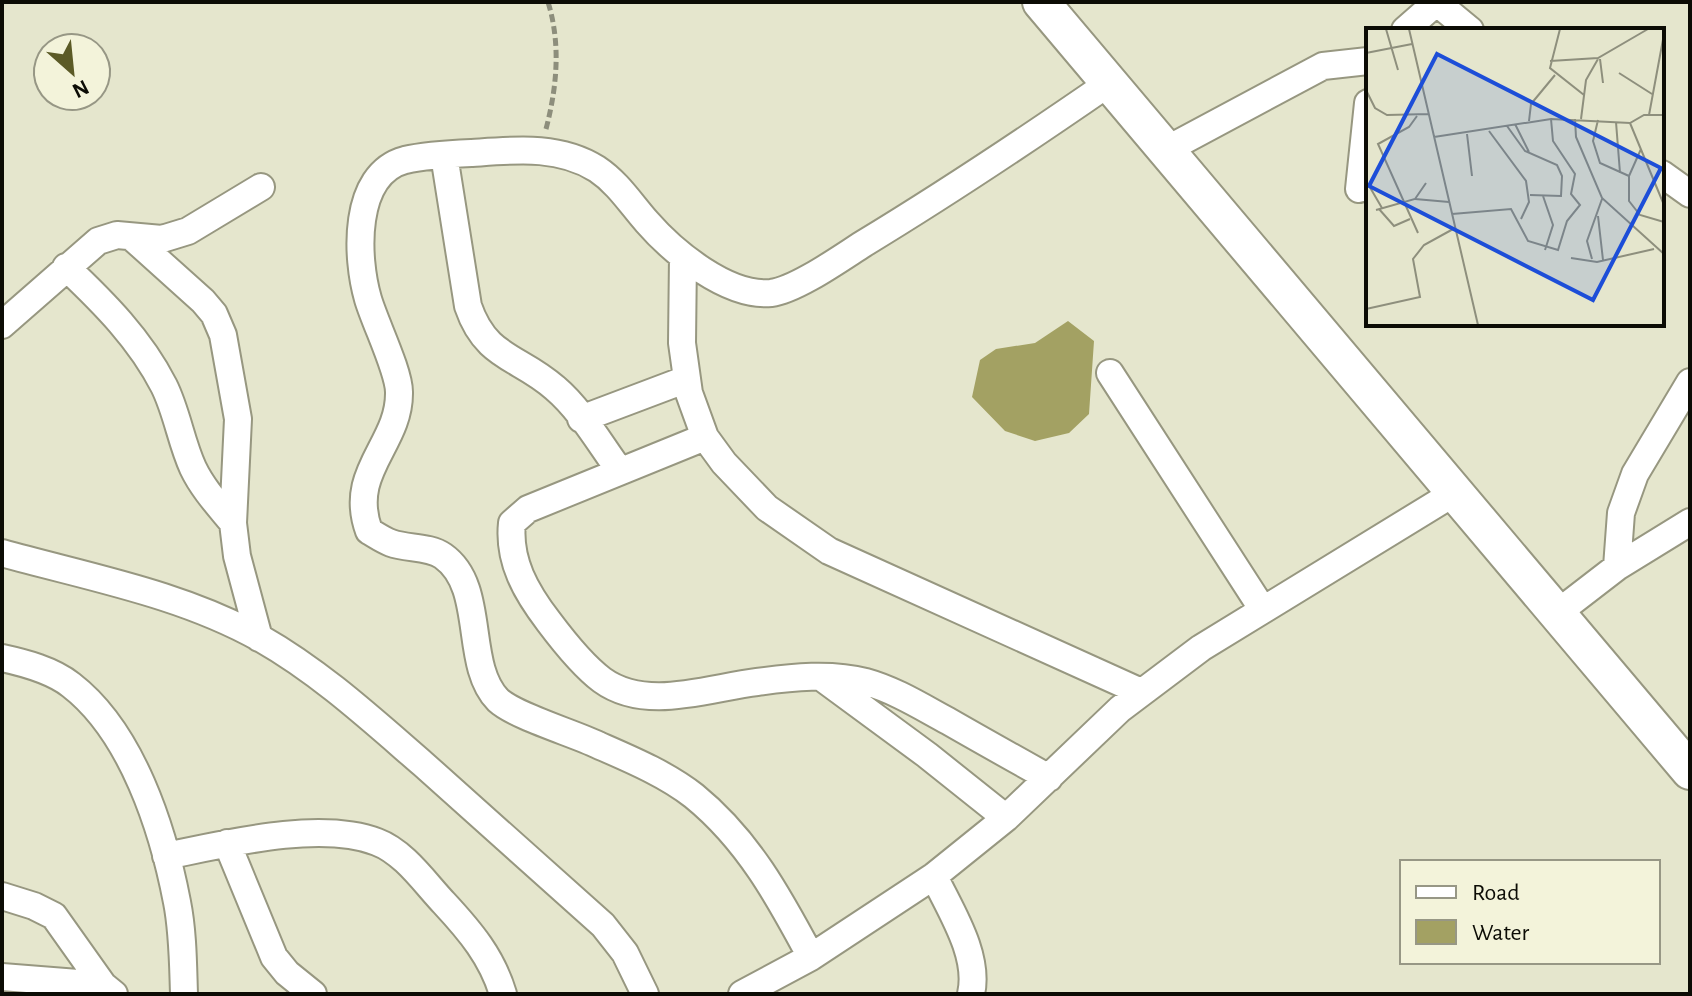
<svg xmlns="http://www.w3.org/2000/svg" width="1692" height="996" font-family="'Alegreya Sans',sans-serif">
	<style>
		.water { fill: #a3a163 }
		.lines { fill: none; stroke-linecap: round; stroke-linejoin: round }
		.street-casing { stroke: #979780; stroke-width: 30 }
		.secondary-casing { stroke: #979780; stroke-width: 40 }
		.path { stroke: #8d8e7c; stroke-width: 5; stroke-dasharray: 8 4; stroke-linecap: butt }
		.street { stroke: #fff; stroke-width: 26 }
		.secondary { stroke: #fff; stroke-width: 36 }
		.inset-road { fill: none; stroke: #8e8f7d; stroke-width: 2 }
		.view { fill: #1d4ed8; fill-opacity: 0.15; stroke: #1d4ed8; stroke-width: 4 }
		.inset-edge { fill: none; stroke: #0c0c05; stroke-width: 4 }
	</style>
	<rect width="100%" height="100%" fill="#e5e6cd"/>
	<!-- water -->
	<path class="water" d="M1068,321L1094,341L1089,414L1069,433L1035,441L1005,431L972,397L980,360L996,349L1035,343Z"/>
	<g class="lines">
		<!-- street casing -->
		<g class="street-casing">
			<path id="street" d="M1436,2L1470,30
				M1405,30L1437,2
				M1166,150L1323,66L1368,61
				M444,155L468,306C486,359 519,356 555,388C581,410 600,444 620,471
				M1662,174L1690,194
				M1359,189L1368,103
				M134,239L203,301L214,314L223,335L238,419L233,523L237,556L259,638
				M683,257L682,343L689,393L705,437L724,463L767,508L829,551L1141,692
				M66,267C104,303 140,339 164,386C177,412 181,442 193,468C203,489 219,506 233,523
				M2,325L98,241L117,235L162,239L188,231L261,187
				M1110,373L1263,610
				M581,419L687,379
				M705,437L528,509L512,523C508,561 526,592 549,622C564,642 582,665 602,680C646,712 708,688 757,682C792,677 831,673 866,682C895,690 922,707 948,721C981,740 1015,759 1049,778
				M2,553C88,577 182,594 260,638C320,672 371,719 423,764C483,817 543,871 603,925L625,953L645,994
				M1617,567L1621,513L1635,474L1690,382
				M1556,614L1617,567L1690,522
				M2,658C25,663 52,670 71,685C132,732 163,829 177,902C183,932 183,964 184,994
				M821,677L927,755L1006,818
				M227,843L274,957L287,973L313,994
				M166,856C225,844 320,820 377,842C404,852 425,883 444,903C470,931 492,957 503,994
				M934,876C950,910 980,955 971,994
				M2,896L34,906L54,916L103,985L114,994
				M811,957C779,897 748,840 694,796C666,774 630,759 598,745C573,733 515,716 498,700C463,664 487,587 443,556C429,546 407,549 391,543C383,540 376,535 369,531C347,471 400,445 399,392C399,371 375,323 368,299C356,258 352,174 405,160C427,155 450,154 472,153C515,150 559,145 597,169C618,183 631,204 647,222C674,253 728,297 771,293C796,290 841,258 863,244C947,193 1028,139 1109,83
				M2,977L103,985
				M742,994L811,957L934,876L1006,818L1120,709L1201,648L1454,493"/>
		</g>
		<!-- secondary casing -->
		<g class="secondary-casing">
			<path id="secondary" d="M1041,2L1690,771"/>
		</g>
		<!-- path -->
		<path class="path" d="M546,129C557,87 561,44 548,2"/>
		<!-- street -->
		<use href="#street" class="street"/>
		<!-- secondary -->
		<use href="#secondary" class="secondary"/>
	</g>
	<!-- overview -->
	<g transform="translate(1366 28)">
		<rect width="298" height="298" fill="#e5e6cd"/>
		<path class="inset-road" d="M20,1L32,42M43,1L112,297M194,1L184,40L218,67M0,25L46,16M234,31L237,55M184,33L232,30L282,1M253,45L286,66M0,62L9,80L21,87L63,86M283,87L298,6M51,88L43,99L12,116L52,205M209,91L210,109L236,170L298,226M215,91L220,52L232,31M232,92L227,113L234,135L263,148M163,93L165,76L189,47M250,94L254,145M264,95L298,177M149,96L163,124M141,98L159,123L191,137L196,148L195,168L164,167M123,103L160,153L163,174L155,191M101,106L106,148M68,109L185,91L264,95L278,87H298M275,121L263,148V173L274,187L298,194M2,156L16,180M177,168L187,197L179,222M49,171L83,174M13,181L28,198L44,191M10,182L49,171L60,155M86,186L145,181L162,213L192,222L201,193L214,177L205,166L209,146L187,113L185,91M232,188L237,232M205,230L231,234L288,221M226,231L221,213L236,171M0,281L54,269L47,231L58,217L89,200"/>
		<path class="view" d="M71,26L295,140L227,272L3,158Z"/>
		<rect width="298" height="298" class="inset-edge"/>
	</g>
	<!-- border -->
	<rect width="1692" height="996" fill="none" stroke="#0c0c05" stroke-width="8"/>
	<!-- legend -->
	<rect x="1400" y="860" width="260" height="104" fill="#f3f3da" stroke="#979785" stroke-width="2"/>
	<rect x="1416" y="886" width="40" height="12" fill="#ffffff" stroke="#979785" stroke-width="2"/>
	<text x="1472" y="900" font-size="24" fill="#0c0c05">Road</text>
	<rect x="1416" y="920" width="40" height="24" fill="#a3a163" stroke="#979785" stroke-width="2"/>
	<text x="1472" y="940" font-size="24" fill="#0c0c05">Water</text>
	<!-- north arrow -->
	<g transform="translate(72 72) rotate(153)"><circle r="38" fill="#f3f3da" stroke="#979785" stroke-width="2"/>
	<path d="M0-6L14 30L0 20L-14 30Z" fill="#5b5a26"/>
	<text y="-12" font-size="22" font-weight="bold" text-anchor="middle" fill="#0c0c05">N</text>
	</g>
</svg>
